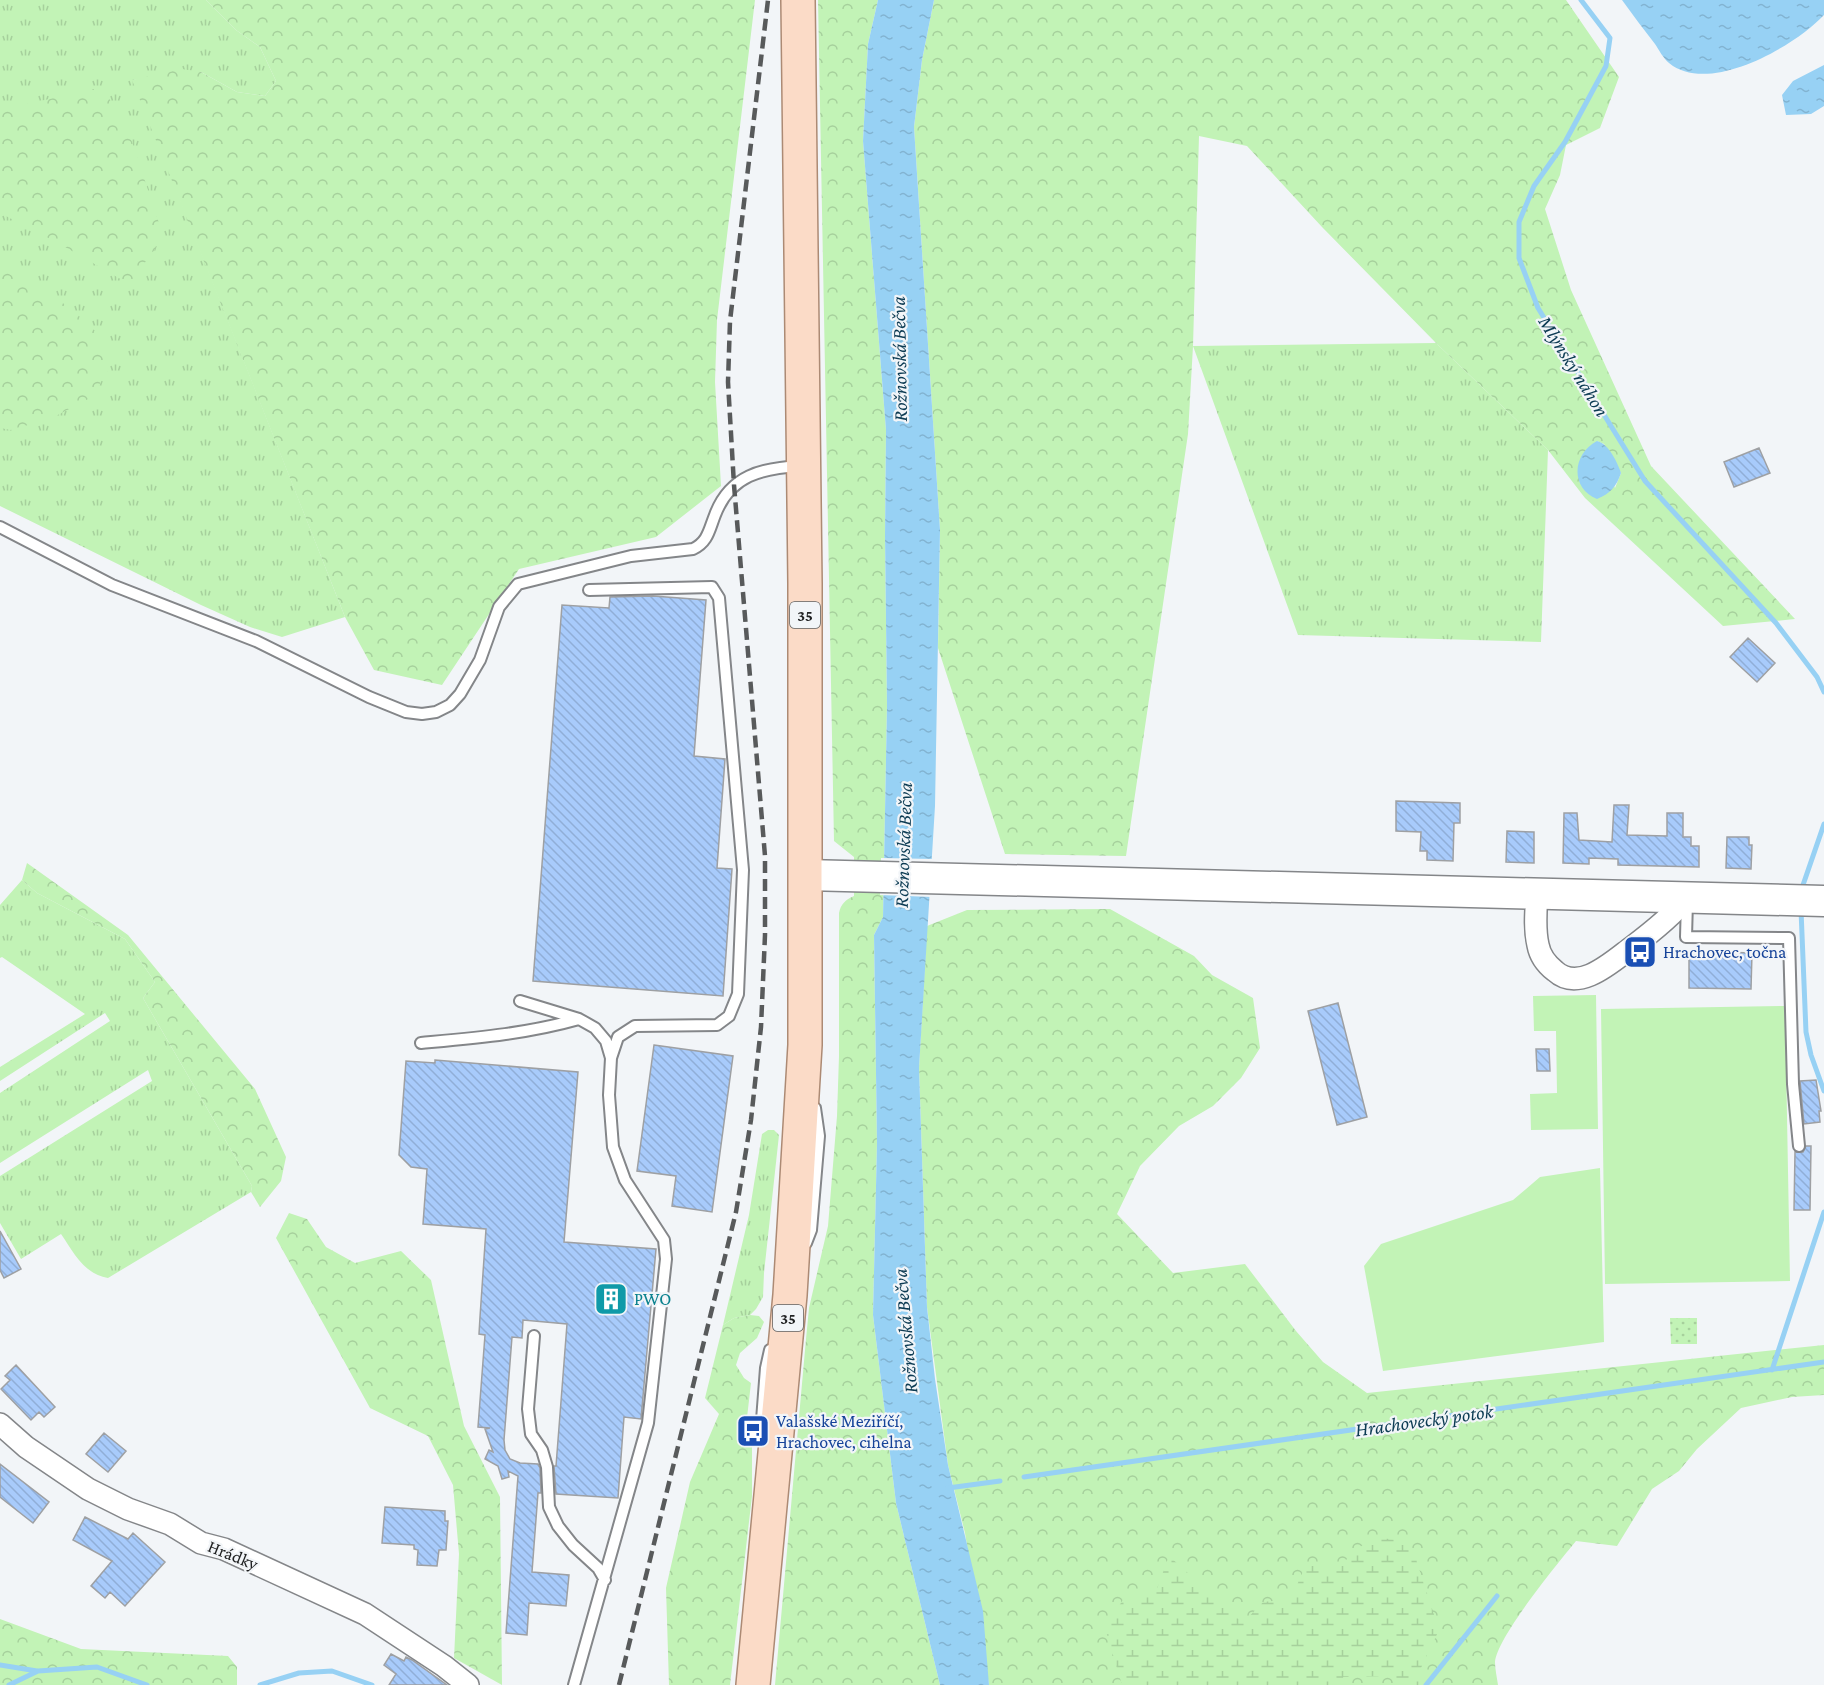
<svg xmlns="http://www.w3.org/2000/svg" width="1824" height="1685" font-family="'Crimson Pro',serif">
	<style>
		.grass { fill: url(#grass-tufts) }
		.forest { fill: url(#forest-crowns); fill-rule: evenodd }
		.wetland { fill: url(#wetland-marsh) }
		.park { fill: url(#park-dots) }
		.pitch { fill: #c2f3b6 }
		.water { fill: url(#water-ripples) }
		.pier { fill: #f2f5f8 }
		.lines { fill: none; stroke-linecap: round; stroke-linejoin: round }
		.stream { stroke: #97d1f4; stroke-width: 5 }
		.building { fill: url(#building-back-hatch); stroke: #9ea0a3; stroke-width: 1.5 }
		.lane-casing { stroke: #848689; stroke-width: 14 }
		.street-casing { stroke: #848689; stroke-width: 24 }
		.secondary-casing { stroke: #848689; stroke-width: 33 }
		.primary-casing { stroke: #ac8a74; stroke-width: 36 }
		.lane { stroke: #fff; stroke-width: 10 }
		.street { stroke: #fff; stroke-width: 21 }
		.secondary { stroke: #fff; stroke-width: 30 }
		.primary { stroke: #fbdbc7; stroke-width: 33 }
		.rail { stroke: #585a5b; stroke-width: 4.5; stroke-dasharray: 12 6; stroke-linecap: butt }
		.labels { text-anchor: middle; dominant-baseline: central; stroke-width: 4.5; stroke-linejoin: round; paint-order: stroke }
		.shield { fill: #f2f5f8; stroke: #5e6062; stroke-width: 1.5 }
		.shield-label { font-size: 16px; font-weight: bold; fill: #1f2021 }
		.transit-label { font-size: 18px; fill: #164399; stroke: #f2f5f8; text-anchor: start }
		.culture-label { font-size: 18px; fill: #0d838f; stroke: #f2f5f8; text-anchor: start }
		.street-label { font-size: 18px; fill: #1f2021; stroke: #f2f5f8 }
		.water-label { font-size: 20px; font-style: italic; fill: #0c3b53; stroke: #f2f5f8 }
	</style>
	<defs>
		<pattern id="grass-tufts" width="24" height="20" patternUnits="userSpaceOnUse" patternTransform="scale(1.5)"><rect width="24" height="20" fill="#c2f3b6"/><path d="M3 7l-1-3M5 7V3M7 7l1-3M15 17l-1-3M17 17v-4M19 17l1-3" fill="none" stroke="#a6d09c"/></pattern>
		<pattern id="forest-crowns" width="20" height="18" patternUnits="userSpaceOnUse" patternTransform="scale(1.5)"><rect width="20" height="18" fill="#c2f3b6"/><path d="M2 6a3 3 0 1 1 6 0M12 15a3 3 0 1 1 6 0" fill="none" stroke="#a6d09c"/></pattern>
		<pattern id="wetland-marsh" width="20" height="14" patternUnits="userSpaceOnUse" patternTransform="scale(1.5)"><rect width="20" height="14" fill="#c2f3b6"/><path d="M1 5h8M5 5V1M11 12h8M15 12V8" fill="none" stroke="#a6d09c"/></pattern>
		<pattern id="park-dots" width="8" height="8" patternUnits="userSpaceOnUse" patternTransform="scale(1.5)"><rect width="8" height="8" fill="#c2f3b6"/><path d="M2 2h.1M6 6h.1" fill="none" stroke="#a6d09c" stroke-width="1.8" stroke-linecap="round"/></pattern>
		<pattern id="water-ripples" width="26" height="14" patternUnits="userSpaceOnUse" patternTransform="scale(1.5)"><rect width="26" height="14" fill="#97d1f4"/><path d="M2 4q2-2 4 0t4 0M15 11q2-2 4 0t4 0" fill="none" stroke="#82b3d1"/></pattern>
		<pattern id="building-back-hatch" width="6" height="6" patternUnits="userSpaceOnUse" patternTransform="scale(1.5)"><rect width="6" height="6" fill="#a8cbfb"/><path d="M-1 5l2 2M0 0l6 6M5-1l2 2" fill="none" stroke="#90aed7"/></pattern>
	</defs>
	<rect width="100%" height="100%" fill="#f2f5f8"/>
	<!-- grass -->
	<path class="grass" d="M0,0H206L236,30L260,47L276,81L265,96L237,92L201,72L133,80L345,617L282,637L250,627L201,605L0,506Z
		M1436,343L1548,450L1541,642L1298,635L1193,346Z
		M22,880L37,893L125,939L155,982L143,998L252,1186L251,1192L108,1278C84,1274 74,1253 61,1234L21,1259L0,1223V1176L152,1081L148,1070L0,1163V1093L110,1021L105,1013L0,1081V1067L85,1014L2,957L0,958V905Z
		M768,1130H774L779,1135L764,1273L763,1297L756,1309L750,1315L734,1318L723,1325L749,1215L762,1134Z"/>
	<!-- forest -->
	<path class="forest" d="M206,0H755L717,320L715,382L721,486L656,537L519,569L442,685L374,670L345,617L132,80L182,69L201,72L237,92L265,96L276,81L260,47L236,30Z
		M818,0H878L868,44L863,141L886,430L885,536L887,706L883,917L874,935L877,1143L873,1315L896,1503L940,1685H775L806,1339L809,1308L828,1226L837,1116L839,1056V913C841,904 845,900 854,896V857L834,841Z
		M934,0H1566L1619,77L1600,128L1566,145L1560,175L1545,209L1571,290L1651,466L1795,619L1723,626L1585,498L1548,450L1436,343L1322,227L1247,146L1199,136L1193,346L1188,434L1126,856L1005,854L938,648L940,530L914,127L922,60ZM1597,441L1604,444L1621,473L1615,488Z
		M94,89L108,97L125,121L161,229L155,249L129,284L60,244L0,213V110Z
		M0,269L68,306L104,339L108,370L92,397L52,418L11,430L0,428Z
		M27,863L128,935L255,1089L286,1157L281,1181L260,1207L251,1192L252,1186L143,998L155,982L125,939L37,893L22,880Z
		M1110,909L1194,956L1212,975L1253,998L1260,1048L1241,1078L1213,1106L1179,1126L1140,1166L1117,1214L1173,1273L1245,1264L1296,1331L1323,1362L1367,1393L1824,1345V1395L1792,1397L1741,1408L1697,1449L1679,1471L1652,1489L1617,1546L1576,1541C1558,1563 1497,1637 1495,1662C1495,1669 1497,1678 1498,1685H989L965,1533L948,1465L927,1307L919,1068L927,926L967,910Z
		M289,1213L307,1219L326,1247L355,1263L401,1251L431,1280L464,1426L500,1497L502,1685L454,1658L459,1554L453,1485L428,1436L370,1408L276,1238Z
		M750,1315L759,1316L764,1322L757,1338L740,1353L736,1365L744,1378L751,1383L745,1435L752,1447V1496L730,1685H669L666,1588L690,1482L719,1414L705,1398L723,1325L734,1318Z
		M0,1619L81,1649L228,1656L237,1667V1685H0Z"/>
	<!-- wetland -->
	<path class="wetland" d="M1379,1538L1410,1541L1439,1630L1420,1670L1425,1685H1396L1394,1676L1343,1677L1345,1685H1122L1105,1628L1126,1595L1155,1594L1169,1556L1243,1623L1263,1602L1291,1599L1307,1562L1338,1570L1355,1549Z"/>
	<!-- park -->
	<path class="park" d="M1670,1318H1697V1344H1671Z"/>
	<!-- pitch -->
	<path class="pitch" d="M1596,995L1598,1129L1531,1130L1530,1094L1557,1093L1556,1031H1534L1533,996Z
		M1785,1006L1790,1281L1605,1284L1601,1009Z
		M1600,1168L1604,1342L1383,1371L1364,1266L1381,1244L1513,1200L1540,1177Z"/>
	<!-- water -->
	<path class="water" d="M878,0H934L922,60L914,127L940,530L935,806L919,1068L927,1307L935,1379L948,1465L983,1611L989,1685H940L896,1503L873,1315L877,1143L874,935L883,917L887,706L885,536L886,430L863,141L868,44Z
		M1622,0H1824V15C1795,46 1709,96 1669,63C1663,58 1659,50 1655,44C1644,30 1633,15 1622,0Z
		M1824,65V106L1811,114L1786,115L1782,95L1793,81Z
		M1597,441C1609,444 1617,462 1621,473C1616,487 1611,493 1597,499C1570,488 1572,454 1597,441Z"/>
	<!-- pier -->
	<path class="pier" d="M881,858L934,859L932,897L880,895Z"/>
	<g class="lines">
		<!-- stream -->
		<path class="stream" d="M1581,0L1610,38L1606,66L1565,142L1534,186L1519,222V258L1538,308L1645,481L1776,623L1817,677L1824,692
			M1803,885L1824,824
			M1801,910L1806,1032L1811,1055L1824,1091
			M1772,1370L1824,1212
			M1024,1477L1824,1362
			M948,1488L1000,1481
			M0,1665L37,1671
			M9,1685L38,1671L97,1667L147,1685
			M260,1685L299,1673L332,1671L372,1685
			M1426,1685L1497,1596"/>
	</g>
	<!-- building -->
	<path class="building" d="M1759,448L1770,473L1734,487L1724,462Z
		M653,596L706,600L694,756L725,759L717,868L732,869L723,996L533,981L562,605L609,608L610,597Z
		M1748,638L1775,663L1757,682L1730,657Z
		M1396,801L1460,803V823H1454L1453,861L1427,860V851H1420L1421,832L1396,831Z
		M1614,805H1629L1627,835L1667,836V813H1683V837H1691V846H1699V867L1618,865V859L1589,858V864L1563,863L1564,813H1577L1579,840L1612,842Z
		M1507,831L1534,832V863L1506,862Z
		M1727,837H1749V845H1752L1751,869L1726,868Z
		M1689,951L1752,953L1751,989L1689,988Z
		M1338,1003L1367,1117L1337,1125L1308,1011Z
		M654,1045L733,1056L712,1212L672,1206L676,1176L637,1171Z
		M1536,1049H1549L1550,1071H1537Z
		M435,1060L578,1072L564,1242L656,1249L641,1419L624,1417L618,1498L556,1494L554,1466H556L567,1324L523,1320L522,1338L512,1337L504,1440L505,1450L510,1459L520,1463L538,1464L540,1468L541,1493H538L532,1572L569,1575L566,1606L529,1603L527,1635L506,1633L518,1476L508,1471L509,1477L502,1479L498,1466L485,1459L489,1450L493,1452L485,1429L490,1428L478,1427L485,1335L479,1334L480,1317L486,1229L423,1224L427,1169L411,1167L399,1155L406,1061L435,1063Z
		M1816,1080L1821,1111H1819L1820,1122L1804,1124L1800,1081Z
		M1806,1146H1811L1810,1210H1794L1795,1152H1803Z
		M0,1231L21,1269L4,1278L0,1270Z
		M16,1365L55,1407L44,1417L39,1412L31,1420L1,1389L10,1380L5,1376Z
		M104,1433L126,1451L108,1472L86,1454Z
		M0,1464L49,1502L33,1523L0,1497Z
		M385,1507L445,1511V1521H448L446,1550H439L437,1566L417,1565L418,1550L414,1549V1545L382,1543Z
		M85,1517L128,1539L133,1533L165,1562L125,1606L110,1592L105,1598L91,1586L112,1561L73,1540Z
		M391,1654L404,1661L406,1657L412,1660L447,1685H389L396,1674L384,1665Z"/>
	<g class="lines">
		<!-- lane casing -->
		<g class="lane-casing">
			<path id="lane" d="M0,527L112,585L256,641L369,697L406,712L422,714L436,712L450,705L460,694L480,660L499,607L518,584L631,556L693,549C708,542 709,530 715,515C730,475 762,468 801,466
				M589,590L712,587L719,598L743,870L738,994L729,1016L717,1025L635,1026L618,1037L611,1058
				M1687,901L1686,937L1789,938L1793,1084L1799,1146
				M520,1001L579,1019L595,1028L606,1041L611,1058L609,1095L613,1147L625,1180L664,1240L666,1259L648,1423L574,1685
				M421,1043C475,1038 526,1034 579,1019
				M806,1243L811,1230L819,1136L815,1108
				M534,1336L528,1409L531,1434L542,1450L547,1467L549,1507L558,1526L573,1545L598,1568L605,1580
				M761,1433L766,1368L770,1350"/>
		</g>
		<!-- street casing -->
		<g class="street-casing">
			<path id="street" d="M1537,893C1536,910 1534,928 1538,945C1540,956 1546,964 1555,971C1579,993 1612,962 1632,947C1652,932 1671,917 1687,898
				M0,1424L26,1447L88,1489L128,1509L170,1524L201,1543L224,1549L365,1614L444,1666L468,1685"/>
		</g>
		<!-- secondary casing -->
		<g class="secondary-casing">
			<path id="secondary" d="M806,875L1824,901"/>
		</g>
		<!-- primary casing -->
		<g class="primary-casing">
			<path id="primary" d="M753,1685L790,1295L805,1045V583L798,0"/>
		</g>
		<!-- lane -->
		<use href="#lane" class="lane"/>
		<!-- street -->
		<use href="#street" class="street"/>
		<!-- secondary -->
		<use href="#secondary" class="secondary"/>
		<!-- primary -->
		<use href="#primary" class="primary"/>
		<!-- rail -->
		<path class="rail" d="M619,1685L736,1212L751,1120L761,1027L765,935V856L734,485L728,382L730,321L768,0"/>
	</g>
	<!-- icons -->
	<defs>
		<g id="bus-square" transform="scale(1.725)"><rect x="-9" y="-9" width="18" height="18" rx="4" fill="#1a4fb4" stroke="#f2f5f8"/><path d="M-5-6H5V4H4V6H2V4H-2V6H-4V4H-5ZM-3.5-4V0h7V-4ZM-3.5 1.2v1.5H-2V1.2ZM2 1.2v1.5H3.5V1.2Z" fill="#fff"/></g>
		<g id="building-square" transform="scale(1.725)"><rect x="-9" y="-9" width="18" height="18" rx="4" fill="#0f9aa8" stroke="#f2f5f8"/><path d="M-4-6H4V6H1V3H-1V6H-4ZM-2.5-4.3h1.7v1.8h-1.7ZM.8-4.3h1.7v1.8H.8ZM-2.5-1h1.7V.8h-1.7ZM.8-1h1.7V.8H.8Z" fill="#fff"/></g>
	</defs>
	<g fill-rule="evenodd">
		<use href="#bus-square" x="1640" y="952"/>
		<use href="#building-square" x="611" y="1299"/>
		<use href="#bus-square" x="753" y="1431"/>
	</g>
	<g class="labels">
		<!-- shield labels -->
		<g class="shield">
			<rect x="790" y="602" width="30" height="26" rx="4.5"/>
			<rect x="773" y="1305" width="30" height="26" rx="4.5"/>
		</g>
		<g class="shield-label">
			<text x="805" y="615">35</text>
			<text x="788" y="1318">35</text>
		</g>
		<!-- transit labels -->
		<g class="transit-label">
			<text x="1663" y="952">Hrachovec, točna</text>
			<text x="776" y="1421">Valašské Meziříčí,<tspan x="776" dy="21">Hrachovec, cihelna</tspan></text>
		</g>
		<!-- culture labels -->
		<g class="culture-label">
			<text x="634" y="1299">PWO</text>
		</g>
		<!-- street labels -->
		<g class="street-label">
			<text transform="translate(233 1555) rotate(22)">Hrádky</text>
		</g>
		<!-- water labels -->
		<g class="water-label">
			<text transform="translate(899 359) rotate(-91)">Rožnovská Bečva</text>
			<text transform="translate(1574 366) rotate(58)">Mlýnský náhon</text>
			<text transform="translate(903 845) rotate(-88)">Rožnovská Bečva</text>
			<text transform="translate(905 1331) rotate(-95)">Rožnovská Bečva</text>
			<text transform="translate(1424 1420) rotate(-8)">Hrachovecký potok</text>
		</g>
	</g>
</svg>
